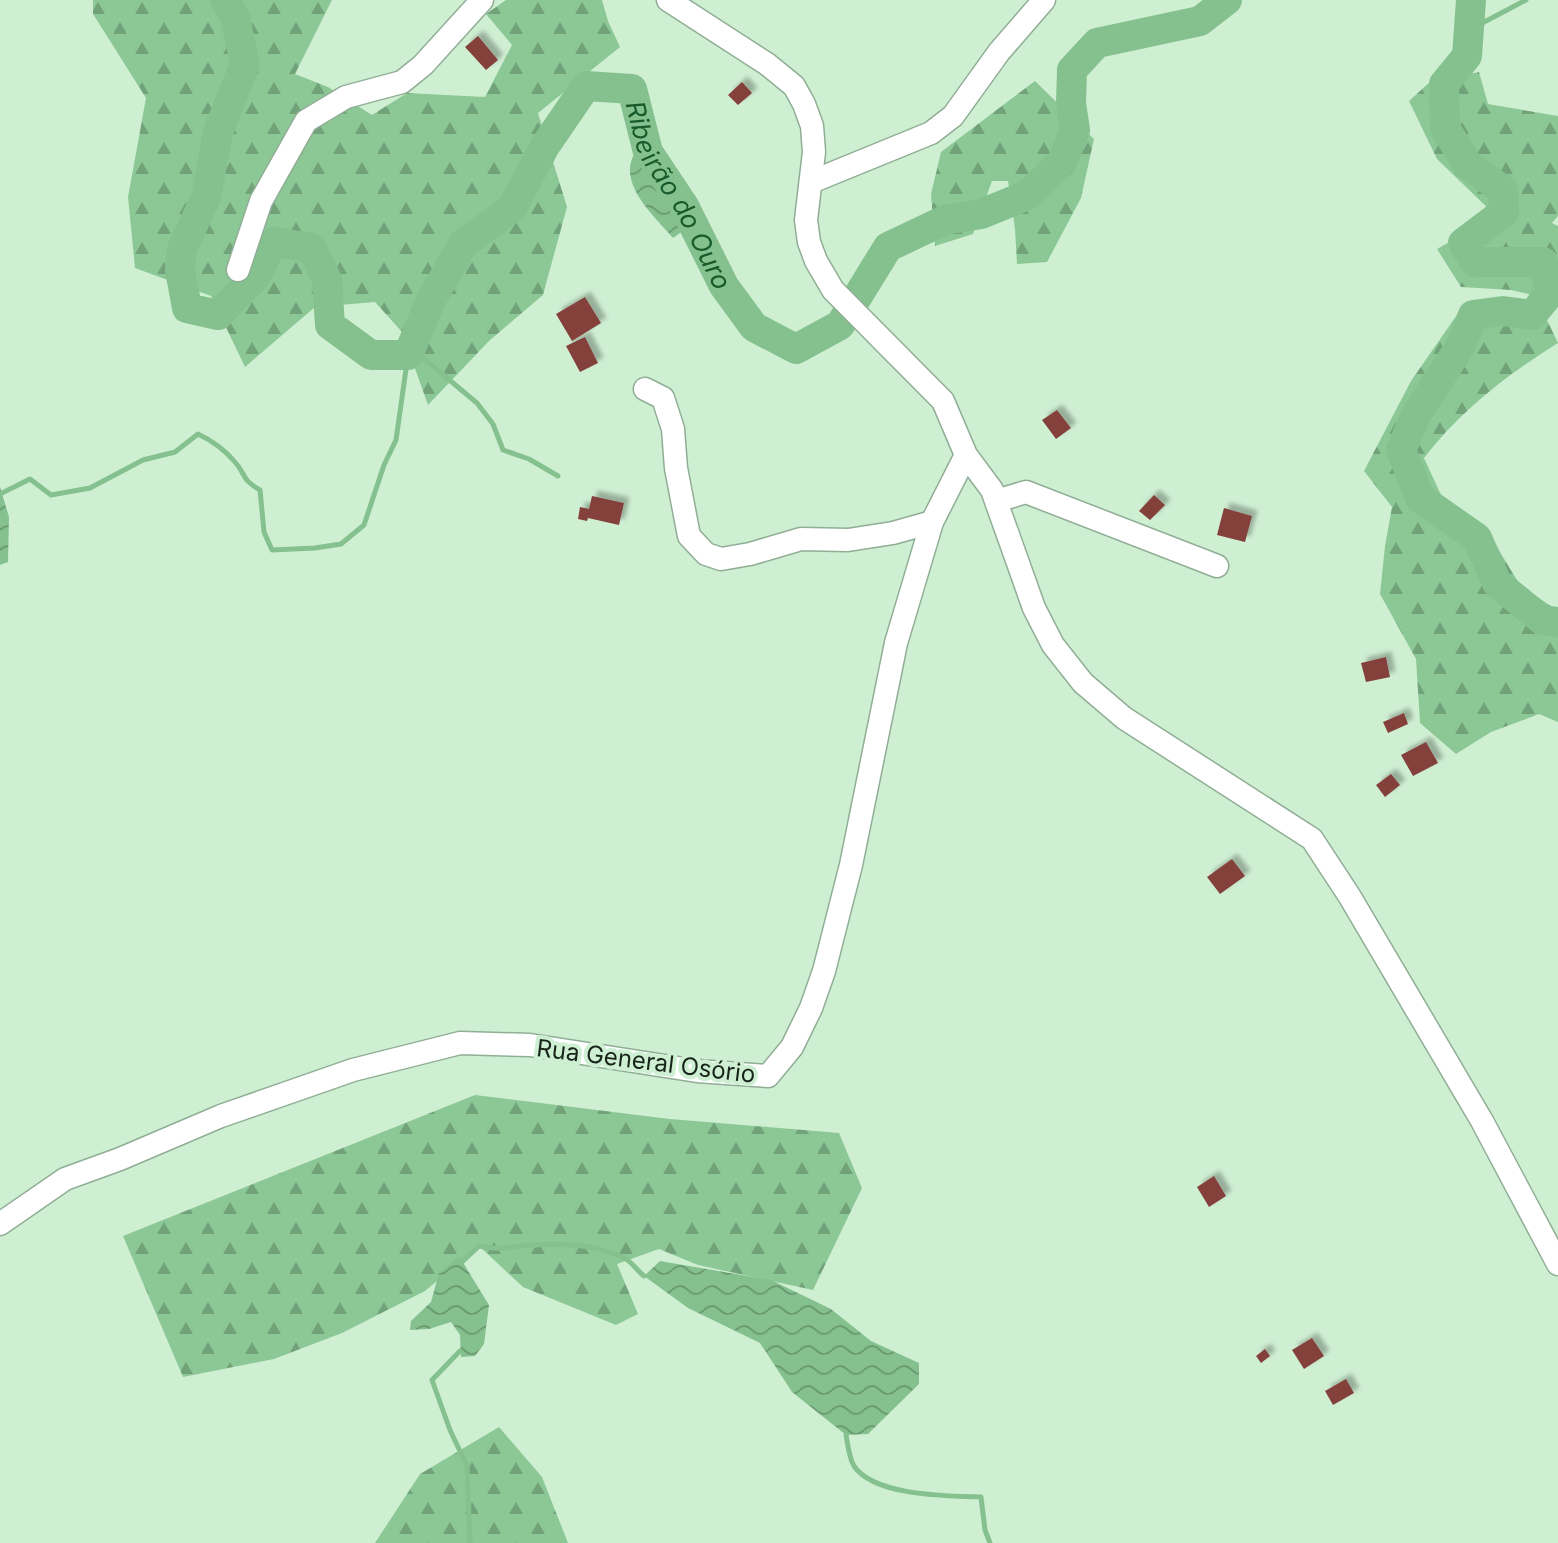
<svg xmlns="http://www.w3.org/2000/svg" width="1558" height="1543" font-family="Inter,sans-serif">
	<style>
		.forest { fill: url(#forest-firs) }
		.water { fill: url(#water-waves) }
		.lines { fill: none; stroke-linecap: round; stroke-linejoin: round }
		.stream { stroke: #85c18f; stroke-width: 5 }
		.river { stroke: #85c18f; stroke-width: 30 }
		.building { fill: #84413b; filter: url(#shadow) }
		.minor-casing { stroke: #90ae95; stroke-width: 25 }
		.minor { stroke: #fff; stroke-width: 22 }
		.labels { text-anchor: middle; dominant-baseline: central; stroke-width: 8; stroke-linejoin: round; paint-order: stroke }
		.street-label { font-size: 24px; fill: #18241a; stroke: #cfefd3 }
		.water-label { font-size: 26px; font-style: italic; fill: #195a2c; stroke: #cfefd3 }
	</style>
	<defs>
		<pattern id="forest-firs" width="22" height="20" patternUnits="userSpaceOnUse" patternTransform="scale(2)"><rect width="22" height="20" fill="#8cc896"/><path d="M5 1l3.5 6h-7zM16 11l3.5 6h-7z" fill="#71a27a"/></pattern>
		<pattern id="water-waves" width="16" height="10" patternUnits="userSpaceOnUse" patternTransform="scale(2)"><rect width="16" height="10" fill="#85c18f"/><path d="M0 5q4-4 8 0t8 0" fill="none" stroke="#6c9d74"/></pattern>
		<filter id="shadow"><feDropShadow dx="5.5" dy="-5.5" stdDeviation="2" flood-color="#0004"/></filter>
	</defs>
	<rect width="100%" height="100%" fill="#cfefd3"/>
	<!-- forest -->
	<path class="forest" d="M93,0H332L295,74L328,87L372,115L407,93L485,97L512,45L486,14L506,0H602L608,21L620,47L538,113L567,207L543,295L489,341L428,405L402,332L375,302L315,307L245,367L211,296L135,268L128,197L146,98L93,14Z
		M1479,72L1488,104L1558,116V216L1552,223L1558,226V301L1511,290L1461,287L1437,249L1496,216L1437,159L1409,101L1431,81Z
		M1035,81L1094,139L1081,198L1047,262L1017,264L1015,229L1008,181H992L973,234L935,246L931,194L941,152Z
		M1461,309L1547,320L1558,343C1507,375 1461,410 1424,458L1442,497L1483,524L1520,585L1558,611V722L1539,714L1491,732L1456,754L1420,723L1416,659L1380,594L1385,546L1392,507L1364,471L1411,381Z
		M475,1095L670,1119L839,1133L862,1188L813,1290L698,1265L659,1249L617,1264L638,1314L616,1325L523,1287L479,1246L425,1291L342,1333L274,1359L183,1377L123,1236Z
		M499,1427L542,1477L568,1543H375L420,1474Z"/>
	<!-- water -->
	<path class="water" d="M644,144L665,151V169L697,204L701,218L673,238C657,219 621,188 632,159C633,154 641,148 644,144Z
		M0,487L9,517L8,562L0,565Z
		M459,1256L489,1305L484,1344L475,1356L461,1357L460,1335L451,1322L429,1329L410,1330L411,1321L431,1302L439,1273Z
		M660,1261L771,1280L831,1309L871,1341L919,1363V1384L868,1434L846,1435L792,1392L760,1343L688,1308L644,1276Z"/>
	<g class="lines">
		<!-- stream -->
		<path class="stream" d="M1469,30L1526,0
			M411,348L477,403L493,424L503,450L529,459L558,476
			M2,493L30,479L51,495L90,488L143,460L175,452L198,434C213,441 224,449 235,462C247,476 241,479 260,490L264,532L272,550L315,548L341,544L364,525L384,465L396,440L408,355
			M462,1262L479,1246C499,1251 514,1246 534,1245C563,1243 599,1245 626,1259C632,1263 638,1271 644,1276
			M460,1351L432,1380L450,1430L467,1466L470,1543
			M846,1435C848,1445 849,1458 854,1466C874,1496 947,1496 981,1497L985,1530L990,1543"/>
		<!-- river -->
		<g class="river">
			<path id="s1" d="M225,0L235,17L245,64L218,132L206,197L182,249L180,270L187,308L218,315L255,277L274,242L312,248L327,280L330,325L371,355H408L431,300L463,244L512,208L545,146L586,86L632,89L648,152L684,206L724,286L754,327L796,349L840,325L888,247L945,220L981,214L1028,195L1062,162L1075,130L1071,103L1072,70L1097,43L1200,21L1227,0"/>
			<path d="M1471,0L1467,56L1444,84L1445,128L1468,165L1503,190L1504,212L1463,243L1475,262H1543L1551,292L1532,315L1503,311L1473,315L1461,345L1416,415L1401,450L1420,498L1477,538L1497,583L1542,620L1558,622"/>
		</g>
	</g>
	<!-- building -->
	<path class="building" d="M478,36L498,60L486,70L465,47Z
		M742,82L752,93L738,105L728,95Z
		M585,297L601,323L572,341L556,314Z
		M585,337L598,363L580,372L566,346Z
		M1057,410L1071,428L1056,439L1042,420Z
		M1154,495L1165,505L1150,520L1139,511Z
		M592,496L624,503L619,525L588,518L587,521L578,519L580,507L589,509Z
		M1224,508L1252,516L1245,542L1217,535Z
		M1386,657L1390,677L1366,682L1361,663Z
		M1404,713L1408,724L1388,733L1383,722Z
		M1426,742L1438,763L1413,776L1401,755Z
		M1391,774L1400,785L1385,797L1376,785Z
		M1232,859L1245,876L1220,894L1207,877Z
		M1214,1176L1226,1196L1209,1207L1197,1187Z
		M1312,1338L1324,1356L1304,1369L1292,1350Z
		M1265,1349L1270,1356L1261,1363L1256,1356Z
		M1346,1379L1354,1393L1333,1405L1325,1391Z"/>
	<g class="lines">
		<!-- minor casing -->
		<g class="minor-casing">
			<path id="minor" d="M668,0L767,64L794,86L804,104L812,126L814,152L806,220L809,242L816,261L833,290L943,401L966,455L992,490L1034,608L1053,645L1083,683L1124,718L1312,839L1350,897L1482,1121L1558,1264
				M811,182L931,133L953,116L999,52L1044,0
				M238,270L261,201L306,121L346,97L402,82L423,65L482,0
				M645,389L663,398L673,429L676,468L689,536L706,554L721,559L750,554L801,539L848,540L893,533L932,522
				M996,501L1026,492L1217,566
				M0,1224L65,1179L120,1159L221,1116L353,1070L460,1043L530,1045L697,1071L768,1076L792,1047L811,1008L824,971L851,865L896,643L932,522L966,455"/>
		</g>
		<!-- minor -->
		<use href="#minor" class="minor"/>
	</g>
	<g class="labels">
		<!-- street labels -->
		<g class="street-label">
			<text transform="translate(646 1061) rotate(7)">Rua General Osório</text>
		</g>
		<!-- water labels -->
		<g class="water-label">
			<text stroke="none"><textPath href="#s1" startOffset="1146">Ribeirão do Ouro</textPath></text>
		</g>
	</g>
</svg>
